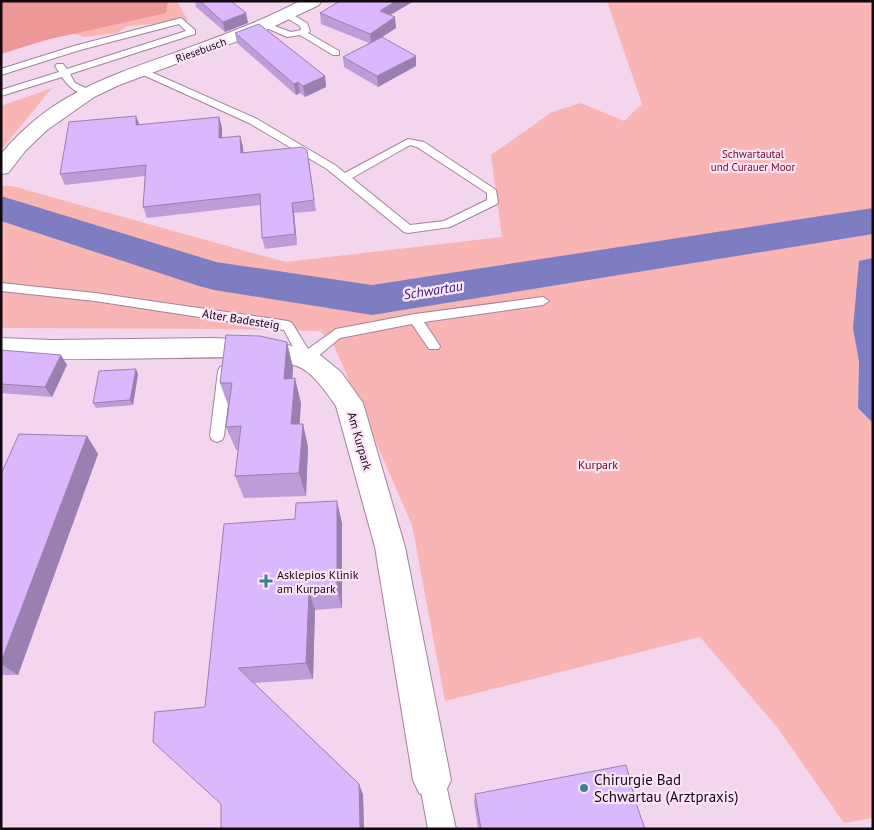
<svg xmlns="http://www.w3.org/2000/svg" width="874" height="830" font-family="'PT Sans',sans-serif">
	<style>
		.green { fill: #f9b5b3 }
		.forest { fill: #ed9896 }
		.water { fill: #7e7dc2 }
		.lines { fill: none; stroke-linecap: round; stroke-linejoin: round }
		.river { fill: #7e7dc2; fill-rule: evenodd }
		.service-casing { stroke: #9f849a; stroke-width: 2 }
		.pedestrian-casing { stroke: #9f849a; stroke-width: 2 }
		.minor-casing { stroke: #9f849a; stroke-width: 2 }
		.secondary-casing { stroke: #9f849a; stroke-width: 2 }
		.service { fill: #fff; fill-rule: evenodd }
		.pedestrian { fill: #fff; fill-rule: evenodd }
		.minor { fill: #fff; fill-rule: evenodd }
		.secondary { fill: #fff; fill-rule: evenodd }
		.wall { fill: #bc9dda }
		.shaded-wall { fill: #9980b1 }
		.building { fill: #dbb7fd; stroke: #9980b1 }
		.poi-dot { fill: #3b808c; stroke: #fde4f8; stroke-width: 2 }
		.labels { text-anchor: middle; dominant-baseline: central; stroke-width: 4.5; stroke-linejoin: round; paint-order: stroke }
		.far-street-label { font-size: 11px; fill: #120810; stroke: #fde4f8 }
		.far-park-label { font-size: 11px; fill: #70091a; stroke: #fde4f8 }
		.street-label { font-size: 12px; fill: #120810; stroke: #fde4f8 }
		.park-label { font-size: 12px; fill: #70091a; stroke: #fde4f8 }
		.poi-label { font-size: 12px; fill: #120810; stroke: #fde4f8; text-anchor: start }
		.water-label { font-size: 14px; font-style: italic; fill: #312577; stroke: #fde4f8 }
		.near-poi-label { font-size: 15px; fill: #120810; stroke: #fde4f8; text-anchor: start }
	</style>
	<rect width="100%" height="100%" fill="#f3d5ee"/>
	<!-- green -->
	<path class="green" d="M1,1H177L188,21L128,26L117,33L84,37L1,9Z
		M607,1H873V261L853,328L859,362L858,408L873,423V818L844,823L777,727L700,637L445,701L412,525L334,346L320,331L221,329L1,328V186H12L285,262L502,237L491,155L552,112L581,103L624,121L642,104Z
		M52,88L1,150V106Z"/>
	<!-- forest -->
	<path class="forest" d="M1,1H168L166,13L46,40L1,54Z"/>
	<!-- water -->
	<path class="water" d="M873,258V423L858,408L859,362L853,328L859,261Z"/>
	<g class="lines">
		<!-- river -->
		<path class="river" d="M1,196L216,262L372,285L873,208V234L372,315L214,290L199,286L1,221Z"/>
		<!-- service casing -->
		<g class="service-casing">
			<path id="service" d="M288,12L307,23L310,31L308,33L339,51V55H333L300,35L287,37L260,25L264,22L291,32L301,30L300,26L285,17V13Z
				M181,18L195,30V34L70,74L75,83L90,90V94C78,96 68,86 62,77L1,96V90L59,72L55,66L57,64H63L67,69L186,31L179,24L80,50L1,75V69L74,46Z
				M142,68L257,119L335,165L345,173L408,139L424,142L496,190L498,202L497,204L450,227L408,233L404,232L327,169L249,123L139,73L137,71ZM410,145L417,147L487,193V200L444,221L410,225L352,178Z
				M1,283L95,293L288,321L292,323L308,349L336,329L415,314L543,297L549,301L543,305L424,322L440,346L439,349H429L412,324L340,338L311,362H301L284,330L95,301L1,291Z
				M225,366L230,367L232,371L224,436L222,440L217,442L212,440L210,436L218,371L220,367Z"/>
		</g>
		<!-- pedestrian casing -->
		<g class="pedestrian-casing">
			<path id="pedestrian" d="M432,767L442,770L445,780L456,829H428L419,780L422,770Z"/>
		</g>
		<!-- minor casing -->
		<g class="minor-casing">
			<path id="minor" d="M1,338L53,340L213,338L264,340L315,351L341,372L363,403L405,547L451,780L445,793L432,799L419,793L413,780L375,547L336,406C327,393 312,371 297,366C260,354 211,358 172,358C115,359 58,360 1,358Z"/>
		</g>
		<!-- secondary casing -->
		<g class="secondary-casing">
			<path id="secondary" d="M300,1H321L319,5L262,32L119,85L94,97L47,130L26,150L8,173L1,174V154C51,94 107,77 177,52C218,37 260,22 300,1Z"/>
		</g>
		<!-- service -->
		<use href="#service" class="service"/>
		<!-- pedestrian -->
		<use href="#pedestrian" class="pedestrian"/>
		<!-- minor -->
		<use href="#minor" class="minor"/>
		<!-- secondary -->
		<use href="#secondary" class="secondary"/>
	</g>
	<!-- wall -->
	<path class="wall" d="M195,1H231L246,13L248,23L225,32L196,7Z
		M336,1H414L390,15L396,28L379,39L416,66L378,87L344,67L343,57L369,43L321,24L320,13L339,2Z
		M235,33L325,76L326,87L305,97L300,93L296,95L237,43Z
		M219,117L222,128V138L240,136L243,147V153L309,161L316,211L294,213L297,245L265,249L262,238L260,205L147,218L143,207L145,176L65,185L60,174L140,125Z
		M1,350L67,365L52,397L1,393Z
		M293,367L292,379L301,403L299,424H303L308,447L306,496L244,498L235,476L238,450H236L226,427L229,408L220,383Z
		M138,374L133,405L96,408L93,403Z
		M87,436L98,454L18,675H1V474Z
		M295,519L342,523V608L315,610L313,679L254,683L359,784L363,795L364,829H221V804L205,707Z
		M475,794L637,806L645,829H478L474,802Z"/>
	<!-- shaded-wall -->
	<path class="shaded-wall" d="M396,1H414L380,21V11Z
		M246,13L248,23L225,32L223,22Z
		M395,17L396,28L371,44L370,34Z
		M416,56V66L378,87L377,76Z
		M325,76L326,87L305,97L303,86Z
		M298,82L300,93L296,95L294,84Z
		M136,116L140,126L136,125Z
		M219,117L222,128V149L219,138Z
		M240,136L243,147L244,164L241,153Z
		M292,203L294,213L297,245L295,234Z
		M287,342L293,367L291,404L284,379Z
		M61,355L67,365L52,397L45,387Z
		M136,369L138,374L133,405L130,400Z
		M295,378L301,403L298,448L291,424Z
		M303,424L308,447L306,496L299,473Z
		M87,436L98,454L18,675L1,664V662Z
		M337,501L342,523V608L337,589Z
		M309,591L315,610L313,679L306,663Z
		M359,784L363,795L364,829H360Z"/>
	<!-- building -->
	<path class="building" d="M200,1H231L246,13L223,22Z
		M340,1H396L380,11L395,17L370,34L320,13Z
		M259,24L325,76L303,86L298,82L294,84L235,33Z
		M382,37L416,56L377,76L343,57Z
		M136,116V125L219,117V138L240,136L241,153L302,147L307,150L314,200L292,203L295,234L262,238L260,194L143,207L146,165L60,174L69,122Z
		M226,335L260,336L287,342L284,379L295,378L291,424H303L299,473L235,476L241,426L226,427L232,383H220Z
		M1,350L61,355L45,387L1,384Z
		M136,369L130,400L93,403L99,371Z
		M19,434L87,436L1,662V474Z
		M337,501V589L309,591L306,663L238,668L359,784L360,829H221V804L153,742L155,712L205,707L224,524L295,519L296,503Z
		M626,765L637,806L645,829H481L475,794Z"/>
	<!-- markers -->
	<g class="poi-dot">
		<path d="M263.5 573.5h5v5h5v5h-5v5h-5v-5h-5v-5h5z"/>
		<circle cx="584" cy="788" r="5"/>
	</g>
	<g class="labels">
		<!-- far-street labels -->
		<g class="far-street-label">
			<text transform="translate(201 50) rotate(-20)">Riesebusch</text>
		</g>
		<!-- far-park labels -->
		<g class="far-park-label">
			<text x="753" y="154">Schwartautal<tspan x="753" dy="13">und Curauer Moor</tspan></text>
		</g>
		<!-- street labels -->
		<g class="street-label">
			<text transform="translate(241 319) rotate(9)">Alter Badesteig</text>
			<text transform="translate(360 441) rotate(74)">Am Kurpark</text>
		</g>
		<!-- park labels -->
		<g class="park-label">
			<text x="598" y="464">Kurpark</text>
		</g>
		<!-- poi labels -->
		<g class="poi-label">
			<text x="277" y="574">Asklepios Klinik<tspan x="277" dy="14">am Kurpark</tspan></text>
		</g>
		<!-- water labels -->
		<g class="water-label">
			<text transform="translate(433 290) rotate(-9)">Schwartau</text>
		</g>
		<!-- near-poi labels -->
		<g class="near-poi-label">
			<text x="594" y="779">Chirurgie Bad<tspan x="594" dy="17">Schwartau (Arztpraxis)</tspan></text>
		</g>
	</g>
	<!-- border -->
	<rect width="874" height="830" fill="none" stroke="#120810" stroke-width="5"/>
</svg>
